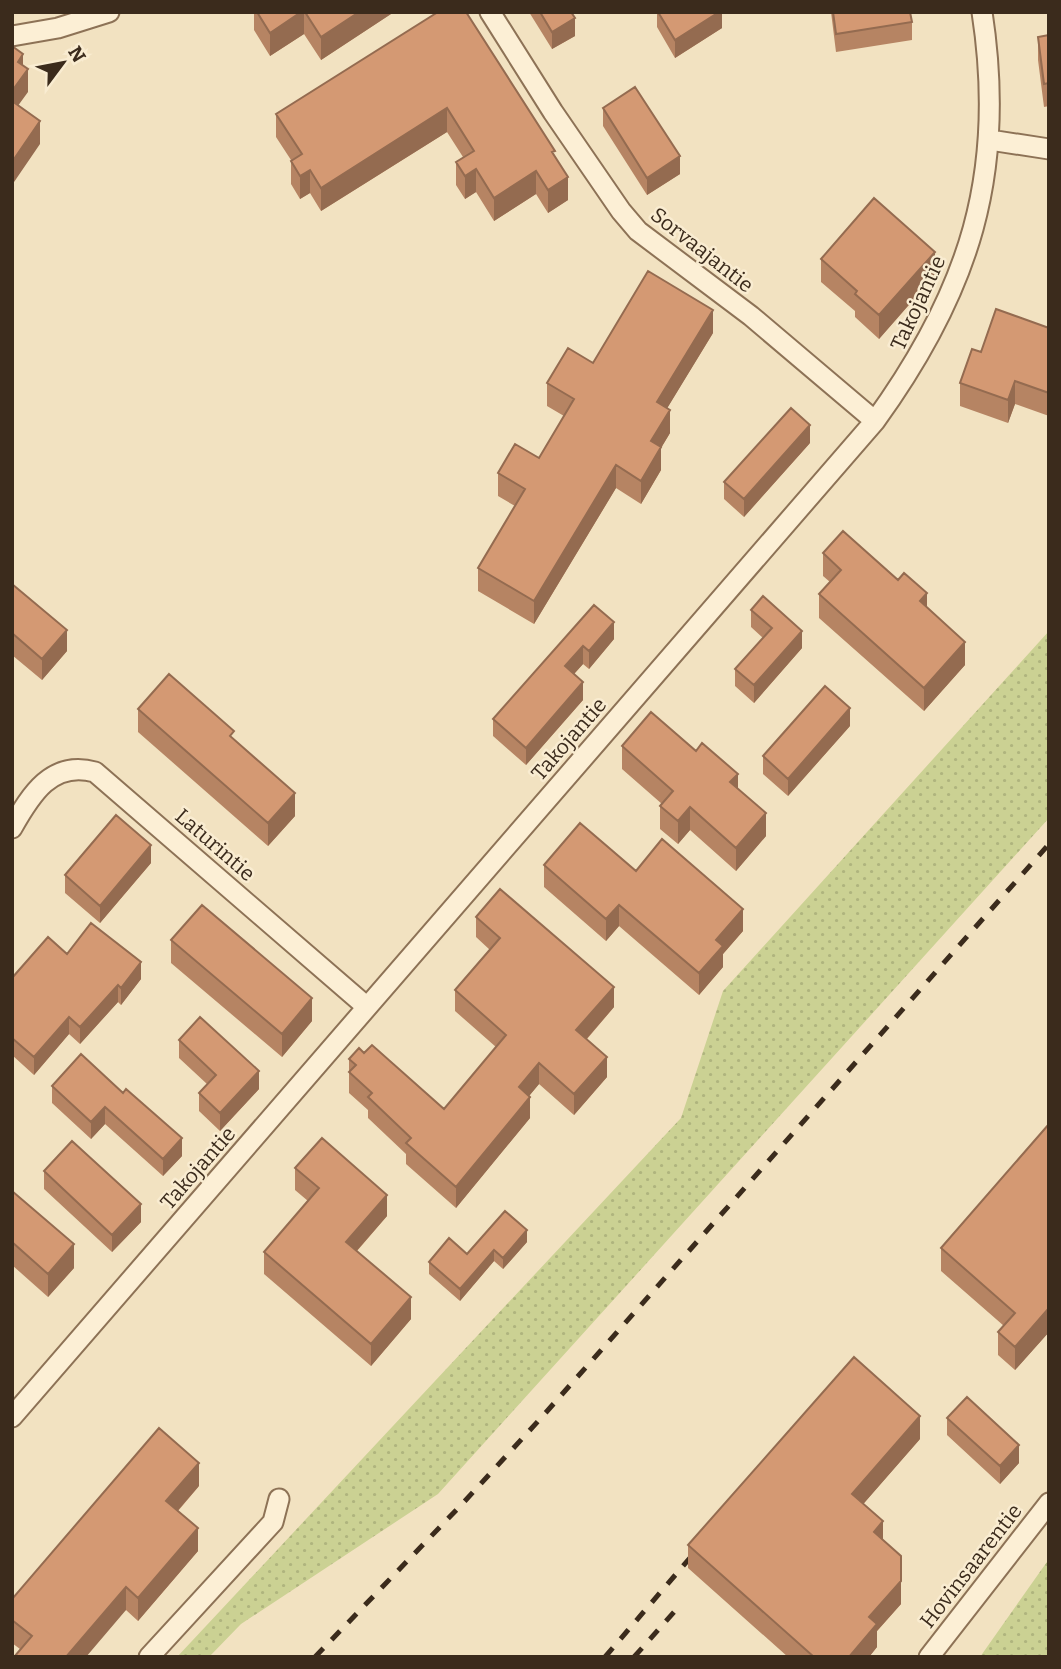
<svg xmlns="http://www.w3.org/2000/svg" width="1061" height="1669" font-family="Bitter,serif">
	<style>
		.grass { fill: url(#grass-dots) }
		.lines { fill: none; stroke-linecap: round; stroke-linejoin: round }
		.minor-casing { stroke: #8d7256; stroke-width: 23 }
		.minor { stroke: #fcefd5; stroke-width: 19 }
		.rail { stroke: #3b2b1c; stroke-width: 5; stroke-dasharray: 12 12; stroke-linecap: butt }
		.wall { fill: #b68463 }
		.shaded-wall { fill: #946b50 }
		.building { fill: #d49973; stroke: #946b50; stroke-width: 2 }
		.labels { text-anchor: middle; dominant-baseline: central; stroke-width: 5; stroke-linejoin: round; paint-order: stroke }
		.street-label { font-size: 21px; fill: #3b2b1c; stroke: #f9ecd1 }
	</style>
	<defs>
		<pattern id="grass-dots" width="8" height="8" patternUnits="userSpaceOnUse" patternTransform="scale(1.75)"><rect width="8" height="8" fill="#cbd193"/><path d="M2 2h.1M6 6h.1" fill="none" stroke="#afb47e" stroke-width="1.8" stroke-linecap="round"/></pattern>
	</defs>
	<rect width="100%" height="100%" fill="#f2e2c1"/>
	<!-- grass -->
	<path class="grass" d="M1049,631V818L438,1494L241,1624L209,1657H177L681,1118L723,991Z
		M1049,1559V1657H980Z"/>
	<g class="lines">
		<!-- minor casing -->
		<g class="minor-casing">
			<path id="minor" d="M490,12L553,112L621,211L638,231L751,316L875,421
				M12,36L58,28L109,12
				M990,140L1049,149
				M12,828C31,794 52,760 95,772L367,1007
				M12,1417L875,421C969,291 1007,174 982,12
				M149,1657L273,1522L279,1499
				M929,1657L1049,1503"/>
		</g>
		<!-- minor -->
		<use href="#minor" class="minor"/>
		<!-- rail -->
		<path class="rail" d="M315,1657L464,1502L541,1418L1049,844
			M605,1657L701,1545
			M634,1657L675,1611"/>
	</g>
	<!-- wall -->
	<path class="wall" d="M254,12H394L321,60L304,34L270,56L254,30Z
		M438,12L555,156L568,200L548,213L536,194L494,221L476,192L465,199L456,185V162L463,157L447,132L321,211L310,193L300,199L291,184V160L276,137V114Z
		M529,12H571L575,36L552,49Z
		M657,12H722V28L675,58L657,27Z
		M831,12H910L912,22V40L836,52Z
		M1049,35V106L1044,107L1038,60V37Z
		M603,108L680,174L647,195L603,126Z
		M821,259L935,275L879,339L855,317V311L821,282Z
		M1049,328V416L1015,404L1008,423L960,406V383L981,352Z
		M713,333L667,408L670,433L661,448V470L641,504L616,488L534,624L478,591V568L515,506L498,496V473L539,458L564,416L547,406V383L593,363Z
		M810,443L744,517L724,499V482Z
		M823,553L965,665L924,711L819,618V594L830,582L823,576Z
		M12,584L67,651L42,680L12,655Z
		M594,605L614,639L589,669L583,664L574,674L583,700L526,765L493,736V719Z
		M751,610L802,648L754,703L735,686V669L763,638L751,627Z
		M138,709L295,816L268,846L138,732Z
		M850,726L788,796L763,774V756Z
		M622,746L738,789L766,836L736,871L690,830L678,844L660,829V806L662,804L622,769Z
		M151,863L100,923L65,893V875Z
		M544,865L636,871L743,931L723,954V967L699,995L619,926L606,941L544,887Z
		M476,917L614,1007L587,1039L607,1077L574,1115L539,1084L529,1096L530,1118L456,1208L406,1164V1154L368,1118V1110L349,1093V1059L364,1053L444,1109L496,1047L455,1011V990L490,950L476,937Z
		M171,940L312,1021L282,1057L171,963Z
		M67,954L141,979L121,1005L118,1002L80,1044L69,1034L34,1075L12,1055V978Z
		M179,1040L259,1089L220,1131L199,1111V1093L207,1084L179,1058Z
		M81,1054L182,1156L163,1176L105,1124L91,1139L52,1103V1086Z
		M1049,1124V1332L1015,1370L998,1355V1332L1004,1326L941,1271V1248Z
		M295,1168L387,1216L357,1251L411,1319L371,1366L264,1274V1252L308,1201L295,1190Z
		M44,1171L141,1222L112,1252L44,1189Z
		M12,1191L74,1268L48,1297L12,1265Z
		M527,1242L503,1269L494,1261L460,1301L429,1274V1262Z
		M947,1418L1019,1463L1000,1484L947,1435Z
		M920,1439L863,1504L883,1540L901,1604L877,1631V1647L869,1657H788L688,1568V1545Z
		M199,1486L178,1511L198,1551L138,1621L126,1610L20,1649L12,1643V1599Z"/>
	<!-- shaded-wall -->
	<path class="shaded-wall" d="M301,12H304V34L270,56V33Z
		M359,12H394L321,60V37Z
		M719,12H722V28L675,58V40Z
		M575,18V36L552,49V32Z
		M23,54V75L28,69V92L12,114V91L18,62Z
		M447,108V132L321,211V188Z
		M40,121V144L12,185V162Z
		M680,156V174L647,195V178Z
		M476,169V192L465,199V176Z
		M310,170V193L300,199V176Z
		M536,171V194L494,221V198Z
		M568,177V200L548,213V190Z
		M935,252V275L879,339V315Z
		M713,310V333L657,425V402Z
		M1015,381V404L1008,423V400Z
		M670,410V433L661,448V470L641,504V481L651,441Z
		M810,425V443L744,517V499Z
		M616,465V488L534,624V601Z
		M927,593V616L920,601Z
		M614,622V639L589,669V651Z
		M67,630V651L42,680V659Z
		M802,631V648L754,703V685Z
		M965,642V665L924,711V688Z
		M583,646V664L565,684V666Z
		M583,682V700L526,765V748Z
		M850,708V726L788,796V779Z
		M738,774V797L730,782Z
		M295,793V816L268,846V823Z
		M690,807V830L678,844V821Z
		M766,813V836L736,871V848Z
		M151,845V863L100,923V906Z
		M619,905V926L606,941V919Z
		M743,909V931L723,954V967L699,995V973L716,940Z
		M141,962V979L121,1005V988Z
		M118,985V1002L80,1044V1027Z
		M614,987V1007L576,1051V1030Z
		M312,998V1021L282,1057V1034Z
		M69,1017V1034L34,1075V1057Z
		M607,1057V1077L574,1115V1094Z
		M539,1063V1084L519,1108V1087Z
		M259,1071V1089L220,1131V1113Z
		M530,1097V1118L456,1208V1187Z
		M105,1107V1124L91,1139V1122Z
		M182,1138V1156L163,1176V1159Z
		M387,1195V1216L346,1263V1242Z
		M141,1204V1222L112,1252V1235Z
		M527,1230V1242L503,1269V1258Z
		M74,1244V1268L48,1297V1274Z
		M494,1250V1261L460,1301V1289Z
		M411,1297V1319L371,1366V1344Z
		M1049,1308V1332L1015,1370V1347Z
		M920,1416V1439L852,1517V1494Z
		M1019,1445V1463L1000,1484V1466Z
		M199,1463V1486L166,1524V1501Z
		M883,1521V1544L874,1532Z
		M198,1528V1551L138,1621V1598Z
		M901,1581V1604L877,1631V1647L869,1657H849L869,1617Z
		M126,1587V1610L86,1657H66Z"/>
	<!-- building -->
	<path class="building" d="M257,12H301L270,33Z
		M305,12H359L321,37Z
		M438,12H466L555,151L552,152L568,177L548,190L536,171L494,198L476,169L465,176L456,162L474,151L447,108L321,188L310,170L300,176L291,161L302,154L276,114Z
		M540,12H571L575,18L552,32Z
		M658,12H719L675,40Z
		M833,12H910L912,22L836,34Z
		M1049,35V83L1044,84L1038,37Z
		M12,46L23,54L18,62L28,69L12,91Z
		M635,87L680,156L647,178L603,108Z
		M12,101L40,121L12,162Z
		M874,198L935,252L879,315L855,294L857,291L821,259Z
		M648,271L713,310L657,402L670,410L651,441L661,447L641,481L616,465L534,601L478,568L525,489L498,473L515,444L539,458L574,399L547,383L568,348L593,363Z
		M996,309L1049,328V393L1015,381L1008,400L960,383L972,349L981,352Z
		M791,408L810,425L744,499L724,482Z
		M843,531L898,580L904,573L927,593L920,601L965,642L924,688L819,594L841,570L823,553Z
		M12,584L67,630L42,659L12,633Z
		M763,596L802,631L754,685L735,669L772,628L751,610Z
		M594,605L614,622L589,651L583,646L565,666L583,682L526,748L493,719Z
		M169,674L234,731L230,736L295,793L268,823L138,709Z
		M825,686L850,708L788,779L763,756Z
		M651,712L696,751L702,743L738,774L730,782L766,813L736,848L690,807L678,821L660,806L673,791L622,746Z
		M116,815L151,845L100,906L65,875Z
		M580,823L636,871L662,839L743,909L716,940L723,946L699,973L619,905L606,919L544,865Z
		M500,889L614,987L576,1030L607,1057L574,1094L539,1063L519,1087L530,1097L456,1187L406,1143L411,1138L368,1097L372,1093L349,1072L356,1065L349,1059L359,1048L364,1053L372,1045L444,1109L506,1035L455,990L500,938L476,917Z
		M202,905L312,998L282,1034L171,940Z
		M91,923L141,962L121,988L118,985L80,1027L69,1017L34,1057L12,1038V978L48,937L67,954Z
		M200,1017L259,1071L220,1113L199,1093L216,1075L179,1040Z
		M81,1054L123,1093L126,1089L182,1138L163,1159L105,1107L91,1122L52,1086Z
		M1049,1124V1308L1015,1347L998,1332L1015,1313L941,1248Z
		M322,1138L387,1195L346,1242L411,1297L371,1344L264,1252L319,1188L295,1168Z
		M72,1141L141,1204L112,1235L44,1171Z
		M12,1191L74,1244L48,1274L12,1242Z
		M505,1211L527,1230L503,1258L494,1250L460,1289L429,1262L449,1238L467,1254Z
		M854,1357L920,1416L852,1494L883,1521L874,1532L901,1556V1581L869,1617L877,1624L849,1657H814L688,1545Z
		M967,1397L1019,1445L1000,1466L947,1418Z
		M159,1428L199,1463L166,1501L198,1528L138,1598L126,1587L66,1657H14L32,1636L12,1620V1599Z"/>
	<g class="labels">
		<!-- street labels -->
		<g class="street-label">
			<text transform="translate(702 250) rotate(38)">Sorvaajantie</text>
			<text transform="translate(918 303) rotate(-65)">Takojantie</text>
			<text transform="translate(569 739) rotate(-49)">Takojantie</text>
			<text transform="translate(215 845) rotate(41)">Laturintie</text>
			<text transform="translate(198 1168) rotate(-49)">Takojantie</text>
			<text transform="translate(971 1566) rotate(-52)">Hovinsaarentie</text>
		</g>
	</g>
	<!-- border -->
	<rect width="1061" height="1669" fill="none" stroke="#3b2b1c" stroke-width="28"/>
	<!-- north arrow -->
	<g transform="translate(63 63) rotate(58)" stroke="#f9ecd1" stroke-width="5" paint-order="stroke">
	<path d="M0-5L12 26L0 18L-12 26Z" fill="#3b2b1c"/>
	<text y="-10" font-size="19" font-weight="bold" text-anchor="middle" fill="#3b2b1c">N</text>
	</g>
</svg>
